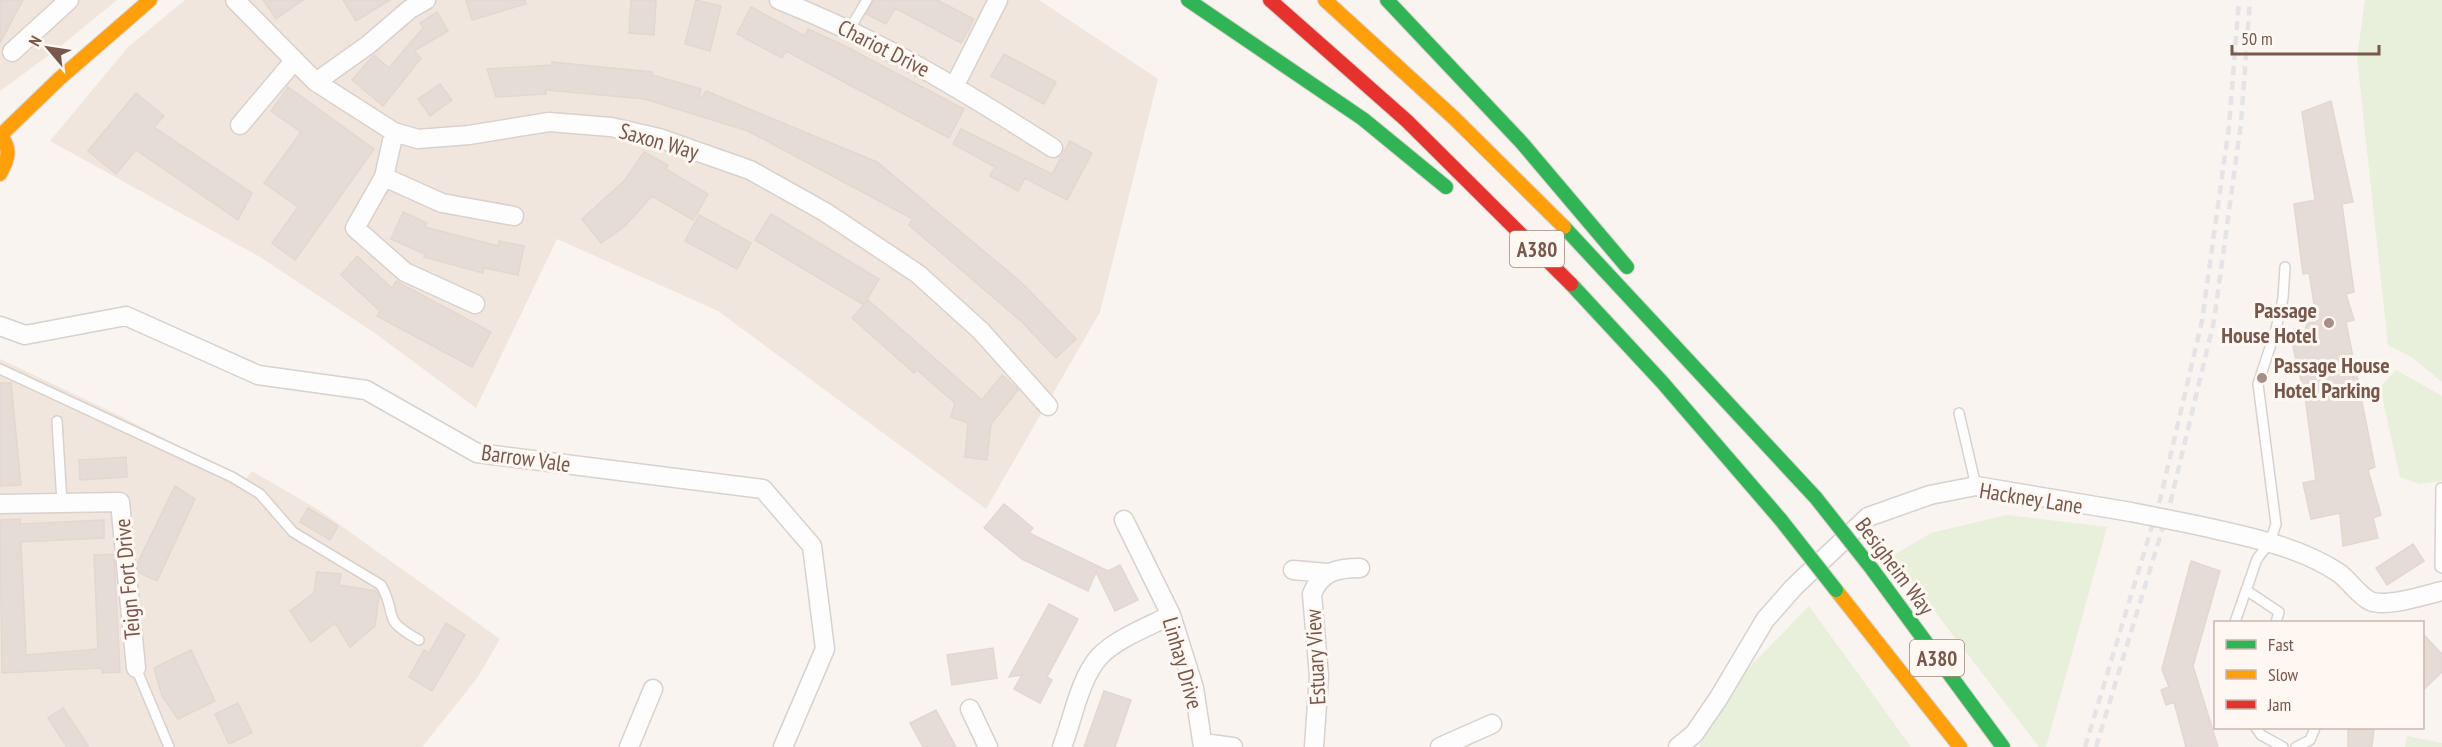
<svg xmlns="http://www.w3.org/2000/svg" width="2442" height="747" font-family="'PT Sans Narrow',sans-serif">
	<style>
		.residential { fill: #f1e6dd }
		.green { fill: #e8efda }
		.building { fill: #e6dcd6; stroke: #e2d7d1; stroke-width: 1.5 }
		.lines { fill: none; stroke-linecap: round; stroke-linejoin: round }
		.lane-casing { stroke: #d8d1cd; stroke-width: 12 }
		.street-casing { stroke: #d8d1cd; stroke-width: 21 }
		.fast-casing { stroke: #dad0cc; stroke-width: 16 }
		.slow-casing { stroke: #dad0cc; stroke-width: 16 }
		.jam-casing { stroke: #dad0cc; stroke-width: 16 }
		.lane { stroke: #fefdfd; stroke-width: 9 }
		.street { stroke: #fefdfd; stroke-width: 18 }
		.fast { stroke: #30b455; stroke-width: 14 }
		.slow { stroke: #ff9f0a; stroke-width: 14 }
		.jam { stroke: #e5322d; stroke-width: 14 }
		.rail { stroke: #e5e3e6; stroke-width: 4.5; stroke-dasharray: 9 6; stroke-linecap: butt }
		.street-bridge-casing { stroke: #d8d1cd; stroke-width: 21; stroke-linecap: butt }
		.fast-bridge-casing { stroke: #dad0cc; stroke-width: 16; stroke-linecap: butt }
		.street-bridge { stroke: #fefdfd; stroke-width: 18 }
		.fast-bridge { stroke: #30b455; stroke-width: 14 }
		.poi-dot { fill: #a58f86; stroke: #fff8f2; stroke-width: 2 }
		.labels { text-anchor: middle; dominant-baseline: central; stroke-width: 6; stroke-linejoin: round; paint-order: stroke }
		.shield { fill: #fff8f2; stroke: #a0887e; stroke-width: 1.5 }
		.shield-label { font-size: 21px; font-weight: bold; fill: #78584d }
		.street-label { font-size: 22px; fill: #78584d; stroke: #fff8f2 }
		.poi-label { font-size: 22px; font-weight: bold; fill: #78584d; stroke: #fff8f2; text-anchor: end }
	</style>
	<rect width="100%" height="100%" fill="#f9f4ef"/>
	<!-- residential -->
	<path class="residential" d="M0,0H117L56,50L0,91Z
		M185,0H1039L1158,79L1100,312L986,509L718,311L557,239L476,408L376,334L260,257L50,141L128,47Z
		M0,359L112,412L245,480L252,471L319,510L500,639L478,677L422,747H0Z"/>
	<!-- green -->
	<path class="green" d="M2365,0H2442V382L2413,358L2388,345L2357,58Z
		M2396,370L2442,396V481L2420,484L2400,477L2380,387Z
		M2007,515L2107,527L2046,747H2039L1892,556L1931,533Z
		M1809,606L1911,747H1699L1742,675Z
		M2407,736L2442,743V747H2405Z"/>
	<!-- building -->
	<path class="building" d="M0,0H23L0,43Z
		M263,0H303L276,19Z
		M343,0H390L356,21Z
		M466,0H525L526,4L472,20Z
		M631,0H656L654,35L629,33Z
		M696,0L721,6L710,51L685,44Z
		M874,0H937L974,19L961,43L895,8L886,24L866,14Z
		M751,7L805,36L808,29L845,46L964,109L949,138L786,51L782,58L737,34Z
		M437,12L448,31L414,51L421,58L383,106L352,80L374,55L389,68L423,28L420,23Z
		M1004,54L1056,82L1044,104L991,76Z
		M552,62L652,72V75L701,89L699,97L702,98L706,91L877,162L1023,284L1076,339L1056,358L1022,322L909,225L913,219L748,131L645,99L546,90V94L496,97L487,69L552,65Z
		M440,84L452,100L430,116L418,99Z
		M288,87L374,149L295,260L272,243L298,207L264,183L301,132L271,111Z
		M136,93L164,116L154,127L252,193L238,220L136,150L116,174L88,151Z
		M2331,101L2353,202L2342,204L2354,292L2346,294L2354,320L2346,322L2375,467L2368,470L2381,515L2373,518L2378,538L2343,546L2340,513L2311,519L2303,483L2316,480L2305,396L2291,339L2303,338L2307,323L2317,322L2309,273L2303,274L2294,204L2315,200L2302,112Z
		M961,129L1052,174L1070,141L1092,153L1067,200L1025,178L1018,191L990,176L995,167L953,144Z
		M644,152L668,165L666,169L708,194L693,220L652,196L624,227L601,243L582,219L625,180Z
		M403,212L427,223L425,227L498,246L499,241L524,246L518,275L484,268L483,273L424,257L425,254L391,239Z
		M771,214L879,279L864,305L755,240Z
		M699,215L751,243L737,269L685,241Z
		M357,256L392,288L396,281L491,332L472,367L377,316L380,311L341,275Z
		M868,300L982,400L1002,375L1018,390L991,424L987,460L965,457L968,423L951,417L955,403L917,370L914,373L852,318Z
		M0,383H11L21,485L0,486Z
		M126,457L127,477L80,480L79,460Z
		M175,486L195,499L157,581L138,572L137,564Z
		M1004,504L1033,528L1029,533L1108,571L1120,565L1138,600L1115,611L1096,572L1088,591L1022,559L984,528Z
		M308,508L338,526L330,540L300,522Z
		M20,519V524L104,520V538L21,542L26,655L98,649L94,555L114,554L120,672L102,673V668L2,673L0,520Z
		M2413,544L2424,561L2387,585L2376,568Z
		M2191,561L2220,571L2193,666L2218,747H2186L2174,702L2166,705L2161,690L2169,687L2162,669Z
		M317,572L341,574L339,585L376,591L379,596L375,626L350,647L335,623L311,642L290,611L314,593Z
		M1049,604L1078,619L1047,677L1052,680L1040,703L1014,689L1022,675L1009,677Z
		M446,623L465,635L432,691L409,677L424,650L429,653Z
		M2422,633L2442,654V672L2422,691Z
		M993,648L997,678L952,685L947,655Z
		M191,650L215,701L178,719L162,696L154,668Z
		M1104,691L1131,700L1115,747H1084Z
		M238,703L252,733L229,744L215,714Z
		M63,708L89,747H67L48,718Z
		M936,710L956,747H923L910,723Z
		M2348,728H2374L2372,747H2348Z"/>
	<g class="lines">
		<!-- lane casing -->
		<g class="lane-casing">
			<path id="lane" d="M849,30L867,0
				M0,369L232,477L260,494L293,532L381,585C399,617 379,618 419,640
				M1959,413L1976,486
				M57,421L62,503
				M2441,488L2440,567L2442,568
				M2246,590L2279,612L2276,622
				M2235,622L2257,559L2270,542L2276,524L2258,384L2276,329L2283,298L2285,267
				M136,668L169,747
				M2256,728L2261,735L2283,747
				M2296,747L2310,740L2315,728"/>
		</g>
		<!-- street casing -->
		<g class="street-casing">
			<path id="street" d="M235,0L316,82L394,132L418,139L469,135L549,122L611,127L659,138L750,170L825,212L918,274L981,331L1048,406
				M779,0C880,40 961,89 1053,148
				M12,52L69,0
				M316,82L368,45L410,9L426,0
				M955,85L998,0
				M240,125L294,61
				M394,132L384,177L355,228L405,272L475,304
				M384,177L442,203L514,216
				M0,326L25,335L126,316L258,375L366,390L477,453L763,489L812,546L825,649L783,747
				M0,504L120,502L136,668
				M1124,520L1171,615L1194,688L1203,747
				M2196,525C2244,536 2297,545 2339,573C2350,581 2358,595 2370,601C2385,608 2425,595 2442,591
				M1293,570L1327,573
				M970,709L988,747
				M1203,743L1233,747
				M629,747L653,689
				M1062,747C1073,719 1079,680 1099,657C1117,638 1148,627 1171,615
				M1314,747L1319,676L1312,594C1321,571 1338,568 1360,568
				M1440,747L1492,724
				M1678,747L1694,734L1718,699L1765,620L1794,587L1868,517L1930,495L1976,486L2131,512"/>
		</g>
		<!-- fast casing -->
		<g class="fast-casing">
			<path id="fast" d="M1188,0L1363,119L1446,187
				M1387,0L1522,143L1627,267
				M1564,227L1816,498
				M1571,284L1662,382L1781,520
				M1872,569L2003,747"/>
		</g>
		<!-- slow casing -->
		<g class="slow-casing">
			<path id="slow" d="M1325,0L1454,118L1564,227
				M0,135C12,149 8,159 0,174
				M1,135L59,79L150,0
				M1836,590L1960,747"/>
		</g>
		<!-- jam casing -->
		<g class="jam-casing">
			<path id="jam" d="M1270,0L1407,121L1571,284"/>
		</g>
		<!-- lane -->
		<use href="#lane" class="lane"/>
		<!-- street -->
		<use href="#street" class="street"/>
		<!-- fast -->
		<use href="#fast" class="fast"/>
		<!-- slow -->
		<use href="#slow" class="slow"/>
		<!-- jam -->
		<use href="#jam" class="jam"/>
		<!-- rail -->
		<path class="rail" d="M2085,747L2160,500L2202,321L2229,126L2239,0
			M2096,747L2170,504L2214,321L2241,123L2250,0"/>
		<!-- street-bridge casing -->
		<g class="street-bridge-casing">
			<path id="street-bridge" d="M2131,512L2196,525"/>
		</g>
		<!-- fast-bridge casing -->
		<g class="fast-bridge-casing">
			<path id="fast-bridge" d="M1816,498L1872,569
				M1781,520L1836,590"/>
		</g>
		<!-- street-bridge -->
		<use href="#street-bridge" class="street-bridge"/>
		<!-- fast-bridge -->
		<use href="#fast-bridge" class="fast-bridge"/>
	</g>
	<!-- markers -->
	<g class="poi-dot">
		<circle cx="2329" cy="323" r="6"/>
		<circle cx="2262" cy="378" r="6"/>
	</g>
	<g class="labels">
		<!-- shield labels -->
		<g class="shield">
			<rect x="1510" y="231" width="54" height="36" rx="4.5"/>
			<rect x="1910" y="640" width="54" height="36" rx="4.5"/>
		</g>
		<g class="shield-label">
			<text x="1537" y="249">A380</text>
			<text x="1937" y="658">A380</text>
		</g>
		<!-- street labels -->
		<g class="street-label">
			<text transform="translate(884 48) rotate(27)">Chariot Drive</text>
			<text transform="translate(659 141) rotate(16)">Saxon Way</text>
			<text transform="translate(526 458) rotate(8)">Barrow Vale</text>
			<text transform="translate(2031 498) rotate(9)">Hackney Lane</text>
			<text transform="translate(1895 566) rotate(53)">Besigheim Way</text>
			<text transform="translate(127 579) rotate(-95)">Teign Fort Drive</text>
			<text transform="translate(1315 657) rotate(-93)">Estuary View</text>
			<text transform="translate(1183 663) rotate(74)">Linhay Drive</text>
		</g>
		<!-- poi labels -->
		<g class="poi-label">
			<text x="2317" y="310">Passage<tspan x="2317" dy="25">House Hotel</tspan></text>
			<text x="2274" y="365" text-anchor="start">Passage House<tspan x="2274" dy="25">Hotel Parking</tspan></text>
		</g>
	</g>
	<!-- legend -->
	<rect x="2214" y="621" width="210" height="108" fill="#fff8f2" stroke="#c9b8b0" stroke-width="1.5"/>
	<rect x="2226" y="640" width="30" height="9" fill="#30b455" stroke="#c9b8b0" stroke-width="1.5"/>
	<text x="2268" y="651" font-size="18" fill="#78584d">Fast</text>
	<rect x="2226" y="670" width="30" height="9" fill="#ff9f0a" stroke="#c9b8b0" stroke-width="1.5"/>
	<text x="2268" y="681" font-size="18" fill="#78584d">Slow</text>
	<rect x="2226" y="700" width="30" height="9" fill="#e5322d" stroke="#c9b8b0" stroke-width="1.5"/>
	<text x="2268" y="711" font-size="18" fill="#78584d">Jam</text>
	<!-- north arrow -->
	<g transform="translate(48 48) rotate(299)" stroke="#fff8f2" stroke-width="4.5" paint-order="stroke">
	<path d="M0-4.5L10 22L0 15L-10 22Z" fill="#78584d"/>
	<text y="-9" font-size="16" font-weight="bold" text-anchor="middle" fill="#78584d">N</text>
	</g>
	<!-- scale -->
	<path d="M2232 45v9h147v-9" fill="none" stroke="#78584d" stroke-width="3"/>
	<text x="2241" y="45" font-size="18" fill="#78584d" stroke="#fff8f2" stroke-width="4.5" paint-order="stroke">50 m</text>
</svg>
